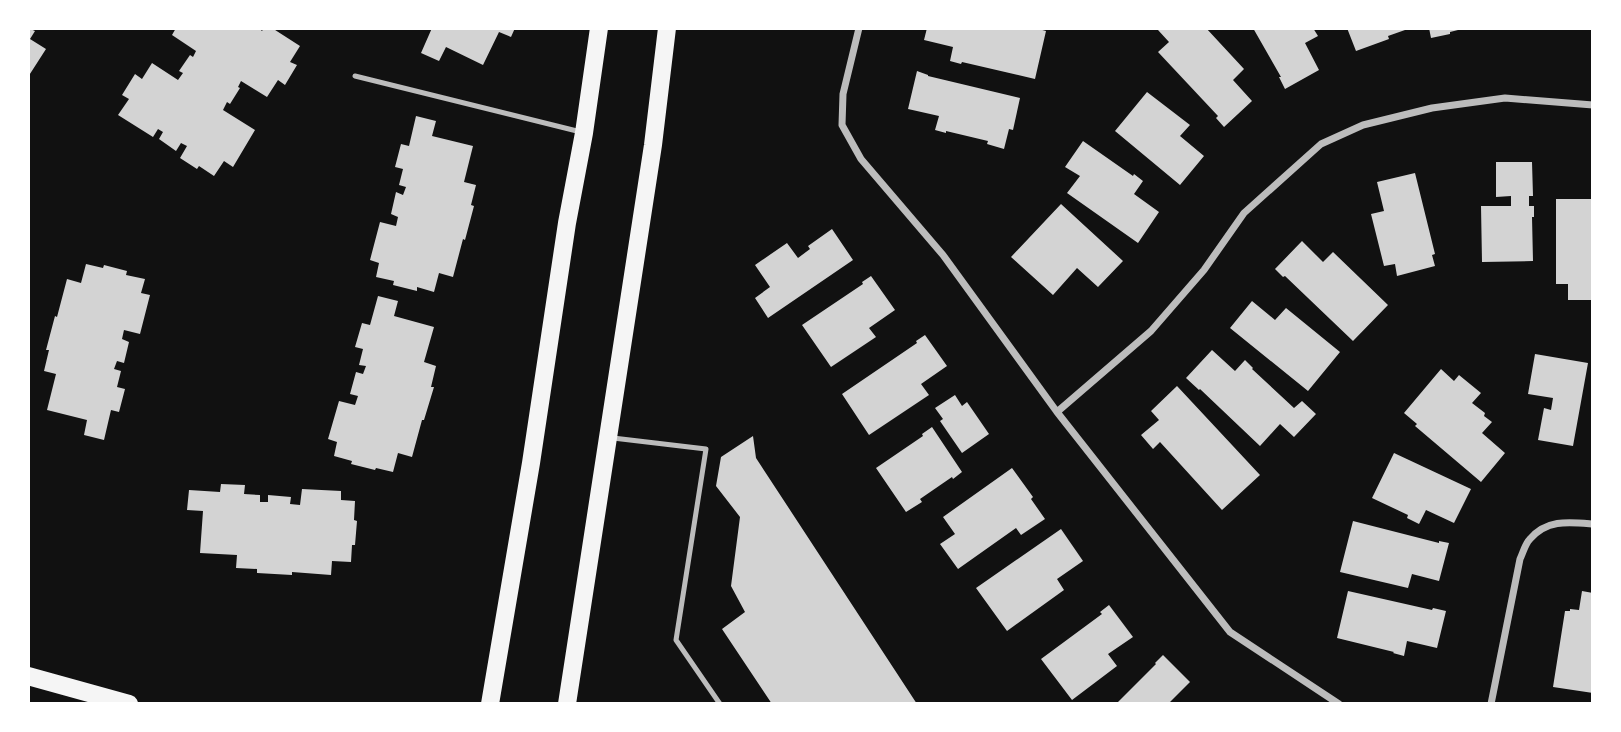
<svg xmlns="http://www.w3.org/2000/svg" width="1621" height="732" font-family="'IBM Plex Serif',serif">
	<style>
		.building { fill: #d3d3d3 }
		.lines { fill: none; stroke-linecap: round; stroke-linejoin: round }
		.service { stroke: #bcbcbc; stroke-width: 5 }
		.minor { stroke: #bcbcbc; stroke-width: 7 }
		.primary { stroke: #f5f5f5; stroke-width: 18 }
	</style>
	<rect width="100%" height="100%" fill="#111"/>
	<!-- building -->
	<path class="building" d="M28,28L35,31L30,39L46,49L28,77Z
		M176,28H259L262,31L264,28H272L300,46L290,62L297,65L285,85L278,80L267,97L241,81L238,87L240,88L230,104L227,102L223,110L255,130L233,167L224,161L214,176L199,166L197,169L180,158L187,146L181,143L176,151L159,139L163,132L158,129L153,137L118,115L129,99L122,95L135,74L142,79L152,63L178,80L183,73L179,71L190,55L193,57L196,51L172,35Z
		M432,28H515L511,37L499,32L483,65L446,47L439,61L421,53Z
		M927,28H1035L1046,31L1035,79L962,62L961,64L950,61L953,47L924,40Z
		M1160,28H1206L1244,69L1233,80L1252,101L1224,127L1216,118L1218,116L1158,52L1169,42L1158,30Z
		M1253,28H1313L1318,36L1305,43L1319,70L1285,89L1279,77H1281Z
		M1347,28H1404L1405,30L1388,36L1389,39L1356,51Z
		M1429,28H1461L1462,29L1450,32V34L1431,38Z
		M917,71L928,75V76L1020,98L1013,130L1009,129L1004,149L987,144L988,141L946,131V133L935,130L939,116L908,109Z
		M1147,92L1190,125L1180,136L1204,156L1180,185L1115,131Z
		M416,116L436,121L432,136L473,146L464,182L476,185L471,205L474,206L465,240L463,239L453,277L439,273L434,292L417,287V291L393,285L394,281L376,277L379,263L370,260L380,222L396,226L398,217L391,214L396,192L403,195L406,187L399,185L403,169L395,167L401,144L409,146Z
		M1083,141L1133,176L1134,174L1143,181L1134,194L1159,212L1138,243L1067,193L1080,176L1065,167Z
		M1496,162H1532L1533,196H1529V206H1534V217H1532L1533,261L1482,262L1481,206H1511V196L1496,197Z
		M1415,173L1435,254L1432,255L1435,266L1397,276L1395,264L1384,266L1371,214L1384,211L1377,182Z
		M1556,199H1593V300H1568V284H1556Z
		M1061,204L1123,261L1098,287L1077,268L1053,295L1011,257Z
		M832,229L853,260L768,318L755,298L770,287L755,265L787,243L798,258L810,249L808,246Z
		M1302,241L1323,262L1333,252L1388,305L1353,341L1285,276L1283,277L1275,269Z
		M86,264L103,268L104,265L127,271L126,275L145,279L141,293L150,295L140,334L124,330L122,339L129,342L124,363L117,361L114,369L121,371L117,387L125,389L119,412L111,410L104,440L84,435L87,420L47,410L56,374L44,371L49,350H46L55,316L57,317L67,279L81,283Z
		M871,276L895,310L869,328L876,337L831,367L802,325L863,284L862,282Z
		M378,296L398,301L394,316L434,327L424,362L436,366L431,387H434L424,420H422L412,457L398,453L393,472L376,468L375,470L351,464L352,461L334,456L337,442L328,439L339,401L355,405L358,396L350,394L356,372L363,374L366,366L359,365L363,349L355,347L362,323L370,325Z
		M1252,301L1275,320L1286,308L1340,352L1308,391L1230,328Z
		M925,335L947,366L921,384L929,395L869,435L842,394L917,343L916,341Z
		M1212,350L1235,371L1245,360L1253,368L1252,369L1294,408L1302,401L1316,414L1294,437L1280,424L1260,446L1200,389L1199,390L1186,378Z
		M1535,354L1588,363L1573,446L1538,440L1544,408L1551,410L1553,398L1528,394Z
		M1441,369L1454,381L1459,375L1481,393L1472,403L1485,413L1484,416L1492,422L1482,433L1505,453L1481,482L1415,426L1417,424L1404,413Z
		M1177,386L1260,475L1222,510L1160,442L1153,449L1141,435L1159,420L1151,411Z
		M955,395L962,406L967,402L989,434L962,453L940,421L943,419L935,408Z
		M932,427L962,472L953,479L952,477L920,499L922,502L906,512L876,468L923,436L922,434Z
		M753,436L756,458L917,704H772L722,629L745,612L731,586L740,517L716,486L721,457Z
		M1394,453L1471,489L1454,523L1426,510L1419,524L1407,518L1408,515L1372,498Z
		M1012,468L1033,497L1031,499L1045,519L1021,535L1016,528L958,569L940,544L955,534L943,517Z
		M221,484L245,485L244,494L260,495V502H268V495L291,497L290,504L300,505L302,489L341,491V500L355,501L354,520L357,521L355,545H352L351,562L332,561L331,575L292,572V575L257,573V569L236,568L237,555L200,553L203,511L187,510L189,490L220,492Z
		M1353,521L1439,543V541L1449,543L1439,581L1412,574L1408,588L1340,572Z
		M1061,529L1083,561L1057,579L1064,590L1007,631L976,588Z
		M1348,591L1432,610L1433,608L1446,611L1437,648L1407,641L1404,656L1393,653L1394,652L1337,638Z
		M1582,591L1593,593V693L1553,687L1565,611H1570V609L1579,610Z
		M1109,605L1133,637L1108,654L1117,666L1072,700L1041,659L1102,614L1100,612Z
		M1163,655L1190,682L1168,704H1116L1156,664L1155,663Z"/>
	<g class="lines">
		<!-- service -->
		<path class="service" d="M355,76L581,132
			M613,438L706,449L676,640L720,704"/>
		<!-- minor -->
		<path class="minor" d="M859,28L843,94L842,125L861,159L943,255L1057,412L1230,632L1339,704
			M1057,412L1151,331L1204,270L1244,213L1321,144L1363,125L1432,108L1505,98L1593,105
			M1491,704L1520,559C1523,553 1525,544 1530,539C1547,519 1569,522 1593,524"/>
		<!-- primary -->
		<path class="primary" d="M28,676L129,704
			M490,704L531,463L567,223L584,133L599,28
			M567,704L653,145L667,28"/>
	</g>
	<!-- border -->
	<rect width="1621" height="732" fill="none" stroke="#ffffff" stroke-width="60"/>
</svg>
